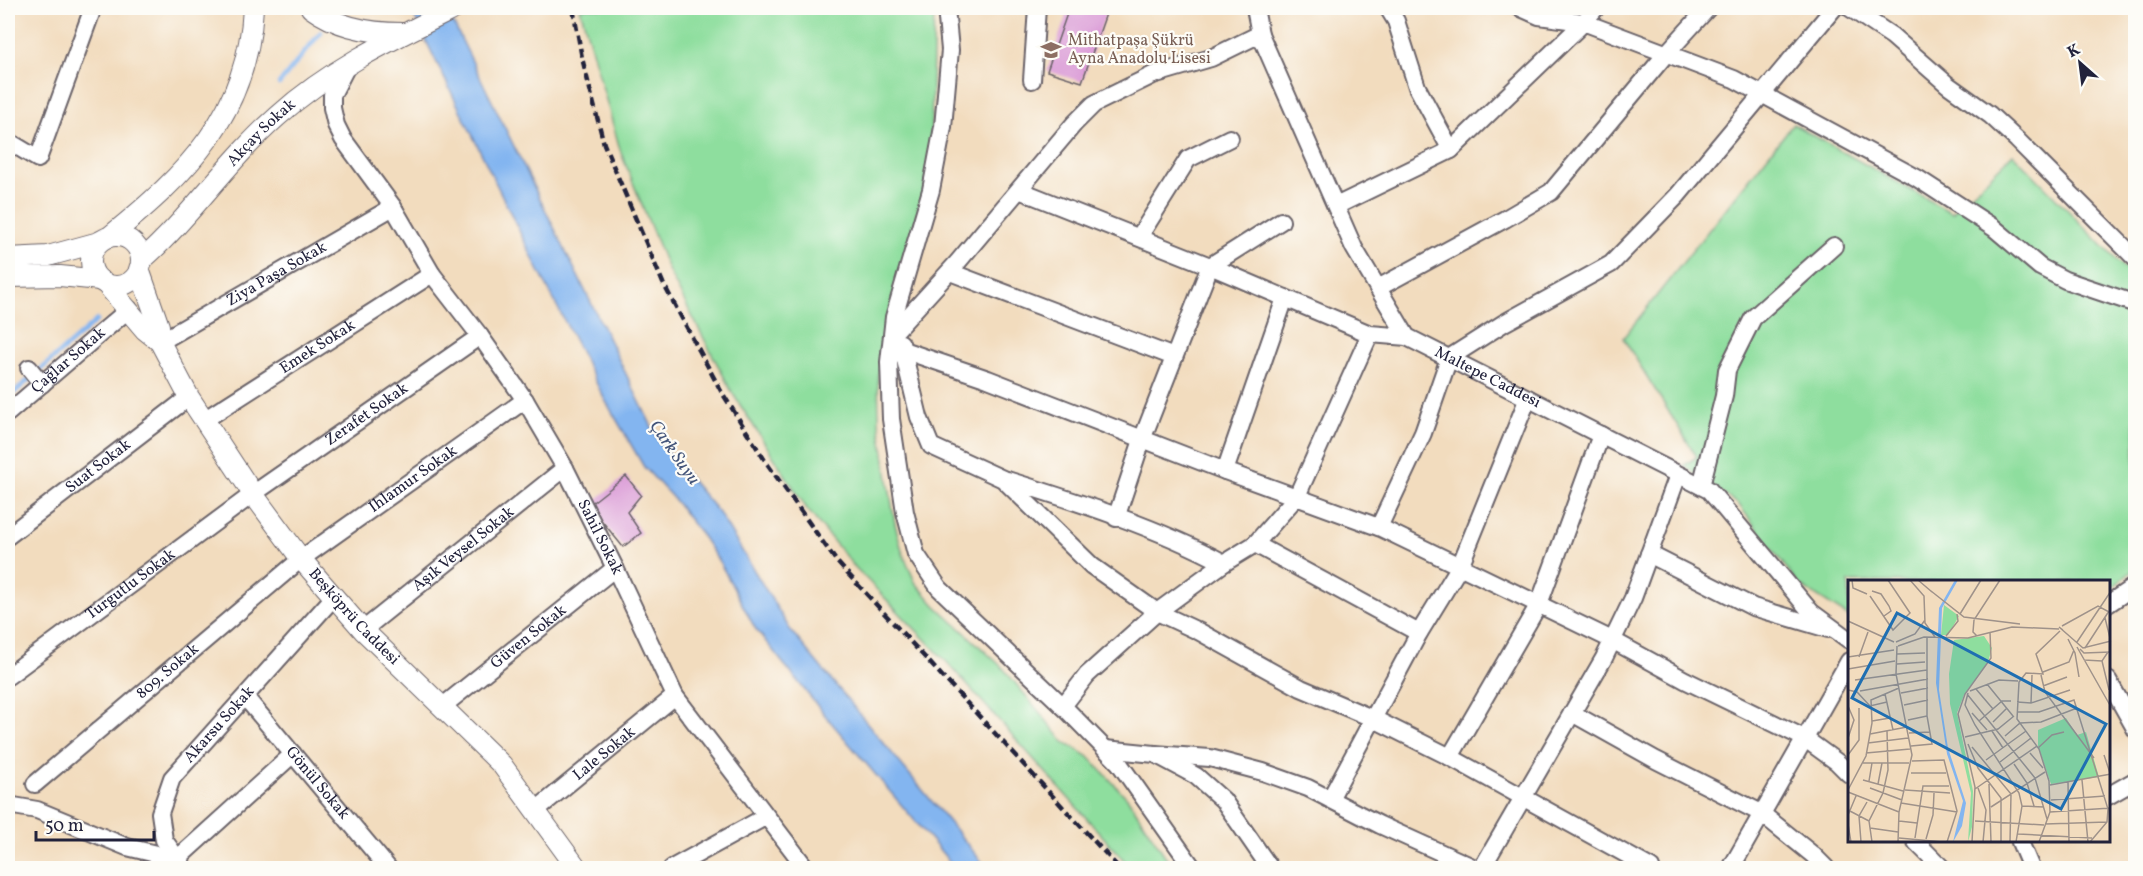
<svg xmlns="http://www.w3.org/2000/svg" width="2143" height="876" font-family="Vollkorn,serif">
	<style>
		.green { fill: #8ede9e; stroke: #58806c; stroke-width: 1.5 }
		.water { fill: #83b5f0; stroke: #526c96; stroke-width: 1.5 }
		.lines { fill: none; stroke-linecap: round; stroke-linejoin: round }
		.stream { stroke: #83b5f0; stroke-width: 4.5 }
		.building { fill: #dc9fd8 }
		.minor-casing { stroke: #6b6369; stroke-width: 20 }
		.major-casing { stroke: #6b6369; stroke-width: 22 }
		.minor { stroke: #fff; stroke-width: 16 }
		.major { stroke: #fff; stroke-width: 20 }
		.rail { stroke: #22223b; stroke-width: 4.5; stroke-dasharray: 9 4.5; stroke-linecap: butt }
		.labels { text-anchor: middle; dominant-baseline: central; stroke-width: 4.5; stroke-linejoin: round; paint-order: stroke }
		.education-label { font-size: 16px; fill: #785e54; stroke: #fdfcf7; text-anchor: start }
		.street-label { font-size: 16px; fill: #22223b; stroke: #fdfcf7 }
		.water-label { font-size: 18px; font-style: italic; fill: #44557a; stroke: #fdfcf7 }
		.inset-road { fill: none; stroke: #9f928a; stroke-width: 1.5 }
		.view { fill: #1f6fb2; fill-opacity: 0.15; stroke: #1f6fb2; stroke-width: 3 }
		.inset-edge { fill: none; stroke: #22223b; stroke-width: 3 }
	</style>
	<rect width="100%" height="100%" fill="#fdfcf7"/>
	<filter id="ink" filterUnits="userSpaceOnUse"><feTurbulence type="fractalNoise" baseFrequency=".0167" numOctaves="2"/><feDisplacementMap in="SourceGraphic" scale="12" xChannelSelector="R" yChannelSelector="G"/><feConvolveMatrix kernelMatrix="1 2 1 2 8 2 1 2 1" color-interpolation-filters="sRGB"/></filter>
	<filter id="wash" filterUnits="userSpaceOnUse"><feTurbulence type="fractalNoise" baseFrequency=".008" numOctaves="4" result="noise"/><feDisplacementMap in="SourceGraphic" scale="24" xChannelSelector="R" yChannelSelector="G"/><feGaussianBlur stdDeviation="1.35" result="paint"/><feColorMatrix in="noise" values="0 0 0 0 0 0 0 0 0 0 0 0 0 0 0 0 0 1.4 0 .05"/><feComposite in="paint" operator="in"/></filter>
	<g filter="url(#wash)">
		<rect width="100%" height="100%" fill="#f2dcbe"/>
		<!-- green -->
		<path class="green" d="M580,8H934L931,133L926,181L878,375L879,422L895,524L902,551L915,582L935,605L1002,667L1064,742L1088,756L1128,799L1173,868H1131L945,660L852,564L807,509L782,470L733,394L669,272L621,153Z
			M1793,124L1952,213L2013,154L2135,279V569L2109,590L2108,582H1849V617L1799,585L1739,505L1684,465L1697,457L1623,338Z"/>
		<!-- water -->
		<path class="water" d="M410,8H446L660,443L719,513L791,631L987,868H955L824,714L755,628L720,563L700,533L672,497L644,467L605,400L537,267Z"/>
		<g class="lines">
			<!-- stream -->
			<path class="stream" d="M279,84L321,32
				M8,398L97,320"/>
		</g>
		<g id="blocks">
			<!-- building -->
			<path class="building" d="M1069,8H1108L1082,82L1047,71Z
				M626,476L641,495L627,512L641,533L623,547L589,505Z"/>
		</g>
	</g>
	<g filter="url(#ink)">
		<use href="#blocks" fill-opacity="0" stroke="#6b6369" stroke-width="1.5"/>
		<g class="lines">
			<!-- minor casing -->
			<g class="minor-casing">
				<g id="minor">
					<path d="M946,8L950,50L943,127L931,190L894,317L889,362L891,419L905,512L916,554L939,588L1063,706L1119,763L1193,868"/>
					<path id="s1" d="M1255,8L1260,34L1354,248L1407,337L1709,490L1811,612L1849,640"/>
					<path d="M1388,8L1396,21L1417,87L1451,150"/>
					<path d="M1521,8L1539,16L1583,22L1734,79L1917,178L1994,228L2040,267L2065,280L2136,304"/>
					<path d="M1850,8L1892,36L1948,85L1990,115L2017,140L2136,259"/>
					<path id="s2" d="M348,64L332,95V108L336,125L343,139L393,207L432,274L480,336L525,400L565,468L615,568L675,696L806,868"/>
					<path d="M1032,80L1037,8"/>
					<path d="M8,141L38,159L93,8"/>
					<path d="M1019,190L1210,266L1370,334L1407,337"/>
					<path d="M1336,206L1451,150L1579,27L1596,8"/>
					<path d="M1139,237L1188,159L1230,138"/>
					<path d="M950,272L1174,357"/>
					<path d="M1378,288L1505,219L1551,192L1666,54L1708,8"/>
					<path d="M897,329L957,263L1074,124L1094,104L1153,75L1211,58L1260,34"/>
					<path id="s3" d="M160,342L393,207"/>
					<path d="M901,343L919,417L931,446L1003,479L1092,566L1157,612L1200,632L1301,688L1374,719L1450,757L1651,868"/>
					<path d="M903,350L988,379L1225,471L1381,528L1612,640L1685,680L1804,738L1837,762L1849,774"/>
					<path d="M29,368L42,384"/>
					<path id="s4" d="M8,413L129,309"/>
					<path id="s5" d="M204,420L432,274"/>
					<path d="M1225,471L1285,298"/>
					<path d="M1007,480C1078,502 1159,528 1224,563"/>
					<path d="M1701,486L1724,396L1727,370L1753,318L1834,246"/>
					<path d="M1116,518L1143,437L1210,266L1281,221"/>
					<path d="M1379,527L1423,433L1449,358L1504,323L1611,264L1678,195L1834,8"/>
					<path id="s6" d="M8,536L189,397"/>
					<path d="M1255,544L1419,633"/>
					<path d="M1649,554L1753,607L1828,629"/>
					<path d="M2108,604L2136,585"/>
					<path id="s7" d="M363,630L565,468"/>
					<path id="s8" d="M8,676L253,494L480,336"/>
					<path d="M2108,680L2136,730"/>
					<path id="s9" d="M246,698L388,868"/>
					<path id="s10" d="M443,706L615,568"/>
					<path d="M1063,706L1087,675L1157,612L1224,563L1255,544L1297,496L1370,334"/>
					<path d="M1572,713L1656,760L1761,813L1813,855L1826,868"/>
					<path d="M1105,749L1155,754L1196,776L1223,800L1270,868"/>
					<path d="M1155,754L1210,758L1263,772L1308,788L1380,825L1475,868"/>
					<path d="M1450,757L1539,604L1601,435"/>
					<path id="s11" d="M35,784L301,559L525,400"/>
					<path d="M2108,796L2136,780"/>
					<path d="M1330,799L1419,633L1460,566L1528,398"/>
					<path d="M8,805L37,810L127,847L177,859L293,754"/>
					<path id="s12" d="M535,811L675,696"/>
					<path d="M1916,842L1942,868"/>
					<path d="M2020,842L2031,868"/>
					<path id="s13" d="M184,868L164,840L160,813L172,778L333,598"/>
					<path d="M672,868L765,817"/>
					<path d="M1482,868L1604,658L1633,598L1678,475"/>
					<path d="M1731,868L1849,661"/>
				</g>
			</g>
			<!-- major casing -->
			<g class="major-casing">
				<g id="major">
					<path d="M311,8C337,27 370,33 402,33"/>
					<circle cx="116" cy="261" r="25"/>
					<path d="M109,237C187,174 248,114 253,8"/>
					<path d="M8,258L48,256L99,242"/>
					<path id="s14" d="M141,261C191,217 228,160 278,116C331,68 393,39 456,8"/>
					<path d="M139,269L159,326L160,342"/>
					<path d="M8,277L60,276L100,280"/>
					<path id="s15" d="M106,284L145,330L160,342L189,397L253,494L301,559L363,630L502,765L577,868"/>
				</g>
			</g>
			<!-- minor -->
			<use href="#minor" class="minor"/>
			<!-- major -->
			<use href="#major" class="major"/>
			<!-- rail -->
			<path class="rail" d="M573,8L582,58L604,144L663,283L721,391L766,462L837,562L1119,868"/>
		</g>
	</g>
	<!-- icons -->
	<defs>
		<g id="school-bare" transform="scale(1.62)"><path d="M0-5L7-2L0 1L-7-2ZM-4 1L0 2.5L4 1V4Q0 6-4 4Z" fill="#8d6e63" stroke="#fdfcf7" stroke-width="2.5" paint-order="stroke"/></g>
	</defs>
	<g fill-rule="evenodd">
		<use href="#school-bare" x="1051" y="50"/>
	</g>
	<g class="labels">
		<!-- education labels -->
		<g class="education-label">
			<text x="1068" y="41">Mithatpaşa Şükrü<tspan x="1068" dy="18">Ayna Anadolu Lisesi</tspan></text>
		</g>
		<!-- street labels -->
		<g class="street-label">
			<text stroke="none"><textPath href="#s14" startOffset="176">Akçay Sokak</textPath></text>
			<text stroke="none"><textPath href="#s3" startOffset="135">Ziya Paşa Sokak</textPath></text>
			<text stroke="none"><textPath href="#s5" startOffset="135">Emek Sokak</textPath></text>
			<text stroke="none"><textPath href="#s4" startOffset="80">Çağlar Sokak</textPath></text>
			<text stroke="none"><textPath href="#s1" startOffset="454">Maltepe Caddesi</textPath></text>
			<text stroke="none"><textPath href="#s8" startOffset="444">Zerafet Sokak</textPath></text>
			<text stroke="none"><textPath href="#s6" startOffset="114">Suat Sokak</textPath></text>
			<text stroke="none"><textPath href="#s11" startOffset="486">Ihlamur Sokak</textPath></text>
			<text stroke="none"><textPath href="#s2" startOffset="556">Sahil Sokak</textPath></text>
			<text stroke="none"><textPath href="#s7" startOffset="129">Aşık Veysel Sokak</textPath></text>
			<text stroke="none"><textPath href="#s8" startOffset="153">Turgutlu Sokak</textPath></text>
			<text stroke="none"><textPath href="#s15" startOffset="417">Beşköprü Caddesi</textPath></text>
			<text stroke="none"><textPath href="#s10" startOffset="110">Güven Sokak</textPath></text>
			<text stroke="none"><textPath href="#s11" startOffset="174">809. Sokak</textPath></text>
			<text stroke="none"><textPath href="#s13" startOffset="170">Akarsu Sokak</textPath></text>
			<text stroke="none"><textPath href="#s12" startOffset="90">Lale Sokak</textPath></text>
			<text stroke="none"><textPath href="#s9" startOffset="111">Gönül Sokak</textPath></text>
		</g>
		<!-- water labels -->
		<g class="water-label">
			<text transform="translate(674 453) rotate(55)">Çark Suyu</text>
		</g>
	</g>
	<!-- overview -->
	<g transform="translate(1848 580)">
		<rect width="262" height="262" fill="#f2dcbe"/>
		<path d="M96,25L111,36L100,55H93ZM136,56L144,68L140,82L116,115L109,133L125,211L124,247L120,262L123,213L102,124L101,94L106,60ZM218,138L229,155L238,152L251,197L203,204L190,166V150Z" fill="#8ede9e"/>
		<path d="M107,0H110L94,28L91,110L100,168L118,223L114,246L105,262L115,221L99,174L88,103L91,28Z" fill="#83b5f0"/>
		<path class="inset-road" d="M4,0L5,8L19,14M62,0L76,16L77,43L87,57M70,0L84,12M24,11L33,14L41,26L43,31L36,36M83,11L116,37L172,44M22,16L45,50L62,33L40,0M112,34L133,0M257,38L262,58M0,41L46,62M214,46L250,26L263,33M215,50L211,47L235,68L263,61M98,56L110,41L109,34M129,56L125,52L126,40L152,0M220,59L227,73L231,97M48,62L67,54L77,40M229,62L263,11M49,66L48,94L64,175L51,232L50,262M50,66L76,57L120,58L164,47L211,49M229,67L263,127M237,68L261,31M232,69L236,73L263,72M49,74L77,73M0,77L46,70M11,77L20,52M236,80L254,81L260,72M254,81L261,110M49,84L77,82M0,89L47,81M195,92L221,82L226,70M193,95L197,112L246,178M7,100L79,90M139,104L165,136M195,106L219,97M128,109L145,129M0,110L9,112L22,126L39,122M12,111L80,99M122,111L151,100L170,101M53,113L80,108M120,113L117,125L127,145L171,213L174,226L168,262M37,114L45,150M119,114L187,198L199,239M169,122L183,123L222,110M183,123L184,95M56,125L80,120M0,126L6,140L0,158M170,132H191L226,120L260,229L259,242L242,262M124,133L139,150M60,140L79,136M24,141L42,138M131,141L154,121H163M145,142L159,128M144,151L155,168M61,153L82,152M22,154L59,147M157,156L172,143L193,142L229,128M117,157L150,149L166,136M20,163L60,158M120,164L130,188L153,218V262M63,166L84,164L79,136V58M124,167L163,214L162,262M190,168L204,155L216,152M18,173L62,169M182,173L195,188M0,175L11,160V128M256,175L262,193M138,180L178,151M64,181L96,180L109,231L99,262M152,182L183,158M15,183H61M166,184L179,203L186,226M63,193H98M15,200L55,211M234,200L240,262M21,201L24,183M220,202L221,262M30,204L34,183M141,204L143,262M202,205L263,194M22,208L54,220M130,208L138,230L135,262M127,209L189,166M0,210L18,176L24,143L23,120L51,108M57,210L102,213M0,212L51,232M203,220L257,216M53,223L109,232M174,226L196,227M143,227L197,192M0,230L21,241M202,232L263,228M0,235L8,216M51,241L69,243M127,241L196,245M0,244L3,262M197,244L259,242M22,248L50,252M170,254L244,258M51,258L95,262M67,258L75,206H101M78,259L85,235L86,213M13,262L11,236L19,222M24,262L21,241L35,213L40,190L39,151M124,262L127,207L110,134L117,114L143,78L142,52M191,262L202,232L201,201L191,169L169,139L171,102L178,93L195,94L188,74L212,51"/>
		<path class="view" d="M49,33L258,144L213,229L4,118Z"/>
		<rect width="262" height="262" class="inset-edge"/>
	</g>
	<!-- margin -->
	<rect width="2143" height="876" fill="none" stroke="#fdfcf7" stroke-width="30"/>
	<!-- north arrow -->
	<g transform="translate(2080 63) rotate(332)" stroke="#fdfcf7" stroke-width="4.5" paint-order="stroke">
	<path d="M0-4.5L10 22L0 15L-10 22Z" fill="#22223b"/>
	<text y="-9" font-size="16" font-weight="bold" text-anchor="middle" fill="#22223b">K</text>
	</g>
	<!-- scale -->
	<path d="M36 831v9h118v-9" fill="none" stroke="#22223b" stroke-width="3"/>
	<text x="45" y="831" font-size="18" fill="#22223b" stroke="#fdfcf7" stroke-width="4.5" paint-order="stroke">50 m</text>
</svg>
